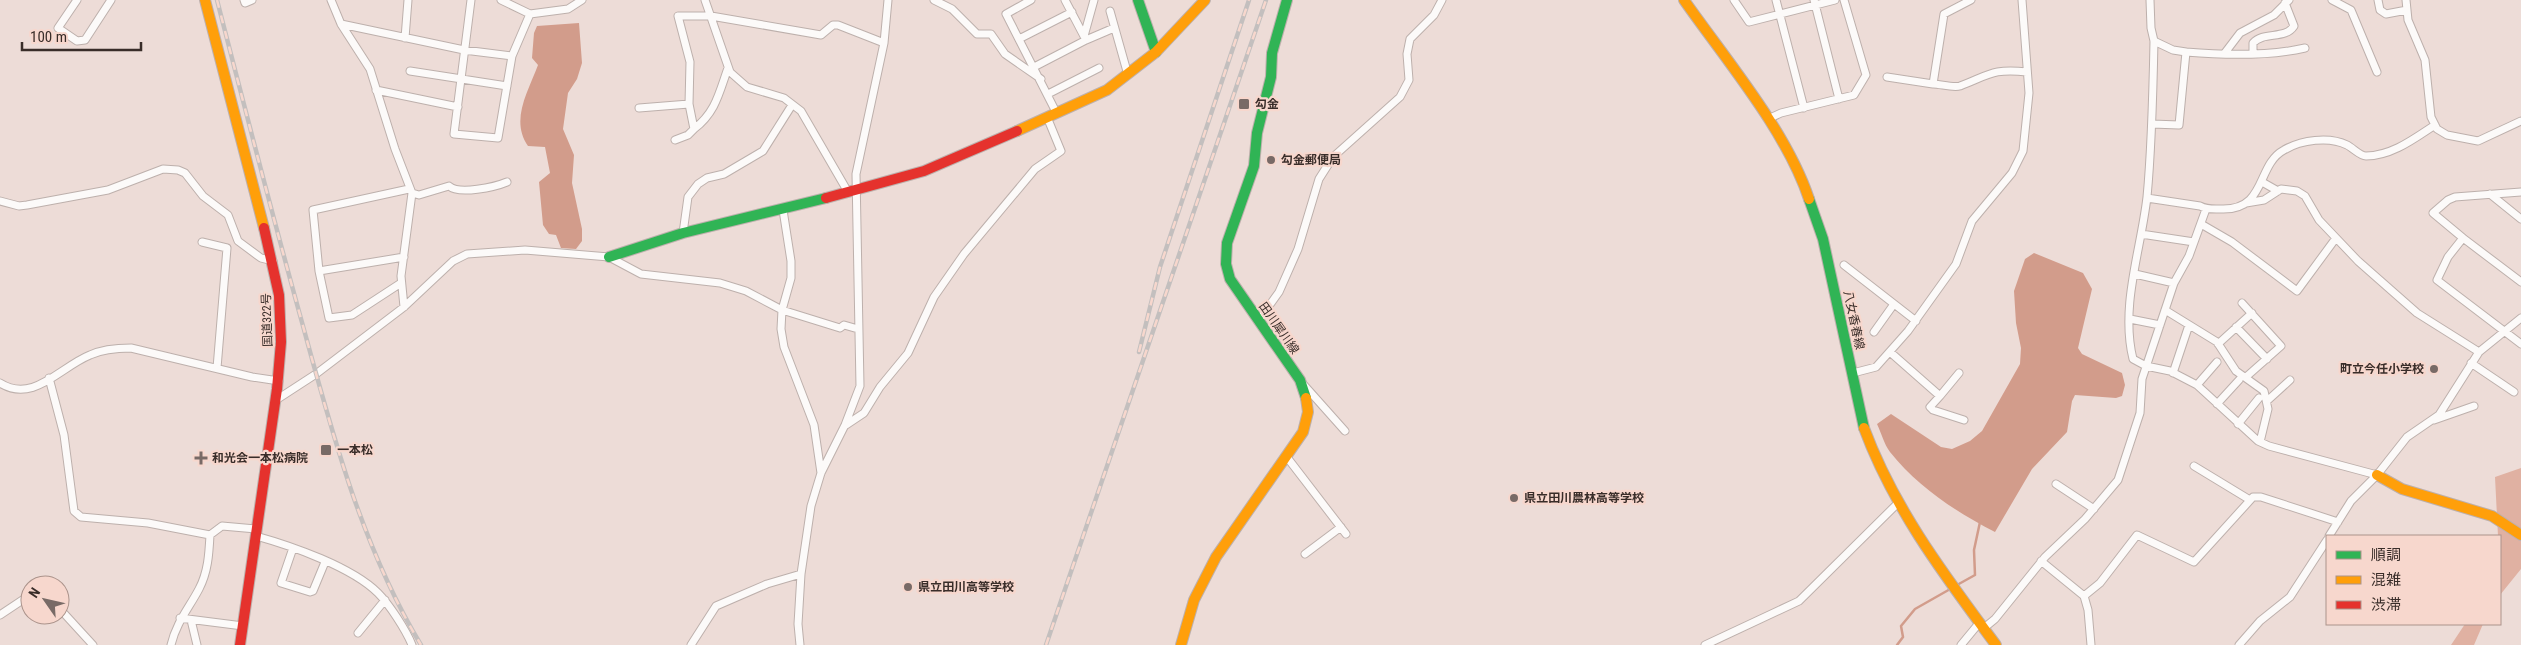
<svg xmlns="http://www.w3.org/2000/svg" width="2521" height="645" font-family="'Roboto Condensed','Noto Sans JP',sans-serif">
	<style>
		.forest { fill: #e0b1a2 }
		.water { fill: #d29c8b }
		.lines { fill: none; stroke-linecap: round; stroke-linejoin: round }
		.stream { stroke: #d29c8b; stroke-width: 2.5 }
		.street-casing { stroke: #bdb0ac; stroke-width: 9 }
		.fast-casing { stroke: #bdb0ac; stroke-width: 12 }
		.slow-casing { stroke: #bdb0ac; stroke-width: 12 }
		.jam-casing { stroke: #bdb0ac; stroke-width: 12 }
		.street { stroke: #fcfaf9; stroke-width: 7 }
		.fast { stroke: #30b455; stroke-width: 10 }
		.slow { stroke: #ff9f0a; stroke-width: 10 }
		.jam { stroke: #e5322d; stroke-width: 10 }
		.rail-casing { stroke: #c3bfbe; stroke-width: 4.5 }
		.rail { stroke: #f7d7cd; stroke-width: 2.5; stroke-dasharray: 8; stroke-linecap: butt }
		.poi-dot { fill: #786a66; stroke: #f7d7cd; stroke-width: 2 }
		.labels { text-anchor: middle; dominant-baseline: central; stroke-width: 4.5; stroke-linejoin: round; paint-order: stroke }
		.poi-label { font-size: 12px; font-weight: bold; fill: #392d29; stroke: #f7d7cd; text-anchor: start }
		.street-label { font-size: 12px; fill: #392d29; stroke: #f7d7cd }
	</style>
	<rect width="100%" height="100%" fill="#eddcd7"/>
	<!-- forest -->
	<path class="forest" d="M2521,468V569L2500,595V536H2498L2495,477Z
		M2465,624H2483L2474,645H2451Z"/>
	<!-- water -->
	<path class="water" d="M579,23L582,63L577,79L568,93L563,129L574,155L572,183L582,229V241L576,249L561,248L556,235L549,234L543,225L539,182L550,173L545,147L528,146C510,120 528,92 538,65L532,58L534,33L537,26Z
		M2034,253L2083,273L2092,289L2078,348L2082,354L2122,373L2125,385L2122,396L2116,398L2075,395L2072,401L2067,432L2032,469L1995,532C1956,512 1918,487 1890,452C1884,444 1881,432 1877,424L1891,414L1941,447L1952,449L1970,441L1982,431L2020,364L2021,348L2016,323L2014,291L2025,259Z"/>
	<g class="lines">
		<!-- stream -->
		<path class="stream" d="M1957,585L1975,575L1974,550L1980,522
			M1897,645L1903,637L1901,626L1915,609L1952,588"/>
		<!-- street casing -->
		<g class="street-casing">
			<path id="street" d="M77,0L58,28L77,41L85,40L111,0
				M244,0L245,3L252,0
				M331,0L341,24L370,69L395,149L412,193L401,276L404,307
				M471,0L454,134L498,138L512,56L530,14
				M501,0L530,14L568,9L582,0
				M705,0L730,72L747,87L784,98L801,111L848,192
				M934,0L952,9L977,34H991L1005,54L1041,79
				M1031,0L1006,14L1056,112
				M1734,0L1749,22L1835,0
				M1776,0L1804,108
				M1814,0L1839,99
				M1971,0L1944,14L1933,84C1940,84 1953,88 1960,86C1989,75 1993,68 2027,72
				M2150,0L2151,28L2154,41C2153,93 2152,145 2147,197C2141,250 2120,306 2133,359L2146,366L2170,371L2197,385L2258,441L2269,446L2377,475
				M2332,0L2351,10L2377,72
				M2378,0L2380,10L2386,14L2407,10
				M2406,0L2408,20L2425,60L2431,117L2437,129L2447,135L2478,141L2521,121
				M1110,11L1128,75
				M341,24L464,50L512,56
				M1084,36L1094,0
				M405,38L408,0
				M1019,39L1072,12
				M1086,40L1114,28
				M2186,52C2222,55 2270,56 2305,48
				M2253,52V43C2264,31 2285,40 2294,26L2285,3
				M2224,54L2240,33L2274,15L2289,0
				M1034,67L1086,40L1065,0
				M410,71L507,86
				M1887,77L1933,84
				M376,90L458,107
				M1048,94L1099,68
				M639,108L689,104
				M1768,119L1781,113L1854,95L1866,75L1844,0
				M2152,124L2179,125L2186,52L2173,50L2154,41
				M694,129C716,112 719,93 728,68
				M675,140L688,135L694,129L689,104L690,62L678,16H711L821,35L833,25H838L884,43
				M2262,182L2278,191
				M412,193L419,195L449,186C459,195 495,187 507,182
				M2490,194L2521,219
				M2147,198L2200,206C2207,210 2214,209 2222,209C2267,210 2256,165 2284,150C2301,140 2329,136 2347,145C2353,148 2360,156 2366,156C2392,156 2415,138 2435,125
				M0,201L19,206L27,205L108,190L163,169L178,170L185,173L203,196L228,215L238,241L261,258L273,261
				M2246,203L2264,200L2281,189L2297,191L2305,196L2319,220L2358,261L2417,313L2479,352
				M783,210L791,261V278L782,310L781,329L784,347L814,425L821,473
				M2201,224L2232,242L2297,291L2336,238
				M683,233L688,197L698,184L707,178L724,174L763,151L792,105
				M2141,234L2194,242
				M2463,238L2433,213L2448,200L2455,197L2521,192
				M202,242L227,248L217,368
				M1844,265L1916,321
				M319,271L404,257
				M2135,274L2174,283
				M2521,282L2463,238L2448,257L2437,280L2521,344
				M401,283L352,315L329,318L319,271L313,210L409,189
				M2242,303L2281,346L2246,377
				M2165,310L2217,342L2236,371L2264,391L2268,409L2260,442
				M2130,319L2160,325
				M1259,320L1279,292L1298,249L1319,179L1333,157L1400,97L1409,80L1407,54L1410,39L1434,15L1442,0
				M2236,327L2267,359
				M1874,332L1894,304
				M2218,344L2252,313
				M1890,352L1940,396L1959,373
				M2471,363L2514,392
				M1853,373L1876,367L1908,331L1956,264L1972,221L2012,173L2023,151L2029,93L2022,0
				M2173,373L2189,325
				M49,378L64,435L74,511L81,517L148,523L210,535L222,526L257,529
				M0,383C33,404 60,367 90,355C103,349 117,348 131,348L252,377L279,381
				M1304,385L1345,431
				M2197,385L2217,362
				M1940,396L1930,407L1933,410L1964,420
				M276,400L316,374L404,307L453,261L467,254L525,250L609,257L641,274L720,283L746,291L782,310L840,328L844,325L858,329
				M2267,401L2290,380
				M2217,404L2239,380
				M2434,420L2474,406
				M2238,424L2259,398
				M846,425L864,413L880,387L908,353L934,297L964,254L1035,169L1061,151L1047,117
				M1286,456L1346,534
				M2194,466L2250,500
				M2056,484L2094,509
				M256,536C292,546 352,567 378,593C389,604 406,630 412,645
				M2329,536L2351,501L2377,475L2407,437L2439,415L2479,352L2521,318
				M293,548L281,583L310,592L313,591L325,562
				M1305,554L1341,527
				M2041,561L2084,596L2088,610L2091,645
				M2084,596L2100,583L2137,535L2194,562L2253,497H2261L2338,522
				M60,609L93,645
				M0,615L30,595
				M180,618L243,626
				M191,620L197,645
				M1984,628L1995,619L2045,557L2085,519L2118,480L2140,413L2142,379L2174,283L2189,256L2206,209
				M358,633L385,600
				M171,645C176,623 189,608 199,589C208,572 209,554 210,535
				M691,645L716,606L767,584L801,574
				M800,645L798,624L801,574L811,506L821,473L845,425L860,386L856,174L884,43L888,0
				M1705,645L1799,601L1897,504
				M1961,645L1980,622
				M2239,645L2260,621L2290,597L2327,540"/>
		</g>
		<!-- fast casing -->
		<g class="fast-casing">
			<path id="fast" d="M1138,0L1156,52
				M1287,0L1272,53L1271,77L1257,133L1254,166L1227,243L1226,264L1230,279L1300,380L1306,398
				M1809,199L1823,239L1864,428
				M609,257L683,233L826,198"/>
		</g>
		<!-- slow casing -->
		<g class="slow-casing">
			<path id="slow" d="M205,0L264,228
				M1684,0C1726,60 1786,130 1809,199
				M1017,131L1107,90L1156,52L1205,0
				M1864,428C1894,509 1945,576 1996,645
				M2377,475L2402,489L2492,516L2521,535
				M1181,645L1194,600L1216,557L1303,432L1308,412L1306,398"/>
		</g>
		<!-- jam casing -->
		<g class="jam-casing">
			<path id="jam" d="M826,198L924,171L1017,131
				M240,645L277,389L281,342L279,295L264,228"/>
		</g>
		<!-- street -->
		<use href="#street" class="street"/>
		<!-- fast -->
		<use href="#fast" class="fast"/>
		<!-- slow -->
		<use href="#slow" class="slow"/>
		<!-- jam -->
		<use href="#jam" class="jam"/>
		<!-- rail casing -->
		<g class="rail-casing">
			<path id="rail" d="M217,0C245,109 273,218 303,326C333,436 362,547 421,645
				M1139,352L1160,267L1249,0
				M1046,645L1266,0"/>
		</g>
		<!-- rail -->
		<use href="#rail" class="rail"/>
	</g>
	<!-- markers -->
	<g class="poi-dot">
		<rect x="1238" y="98" width="12" height="12" rx="2.5"/>
		<circle cx="1271" cy="160" r="5"/>
		<circle cx="2434" cy="369" r="5"/>
		<rect x="320" y="444" width="12" height="12" rx="2.5"/>
		<path d="M198.5 450.5h5v5h5v5h-5v5h-5v-5h-5v-5h5z"/>
		<circle cx="1514" cy="498" r="5"/>
		<circle cx="908" cy="587" r="5"/>
	</g>
	<g class="labels">
		<!-- poi labels -->
		<g class="poi-label">
			<text x="1255" y="104">勾金</text>
			<text x="1281" y="160">勾金郵便局</text>
			<text x="2424" y="369" text-anchor="end">町立今任小学校</text>
			<text x="337" y="450">一本松</text>
			<text x="212" y="458">和光会一本松病院</text>
			<text x="1524" y="498">県立田川農林高等学校</text>
			<text x="918" y="587">県立田川高等学校</text>
		</g>
		<!-- street labels -->
		<g class="street-label">
			<text transform="translate(267 320) rotate(-92)">国道322号</text>
			<text transform="translate(1854 320) rotate(78)">八女香春線</text>
			<text transform="translate(1279 328) rotate(55)">田川犀川線</text>
		</g>
	</g>
	<!-- legend -->
	<rect x="2326" y="535" width="175" height="90" fill="#f7d7cd" stroke="#ab938b"/>
	<rect x="2336" y="551" width="25" height="8" fill="#30b455" stroke="#ab938b"/>
	<text x="2371" y="560" font-size="15" fill="#392d29">順調</text>
	<rect x="2336" y="576" width="25" height="8" fill="#ff9f0a" stroke="#ab938b"/>
	<text x="2371" y="585" font-size="15" fill="#392d29">混雑</text>
	<rect x="2336" y="601" width="25" height="8" fill="#e5322d" stroke="#ab938b"/>
	<text x="2371" y="610" font-size="15" fill="#392d29">渋滞</text>
	<!-- north arrow -->
	<g transform="translate(45 600) rotate(304)"><circle r="24" fill="#f7d7cd" stroke="#ab938b"/>
	<path d="M0-4L9 19L0 12L-9 19Z" fill="#786a66"/>
	<text y="-8" font-size="14" font-weight="bold" text-anchor="middle" fill="#392d29">N</text>
	</g>
	<!-- scale -->
	<path d="M22 42v8h119v-8" fill="none" stroke="#392d29" stroke-width="2.5"/>
	<text x="30" y="42" font-size="15" fill="#392d29" stroke="#f7d7cd" stroke-width="4" paint-order="stroke">100 m</text>
</svg>
